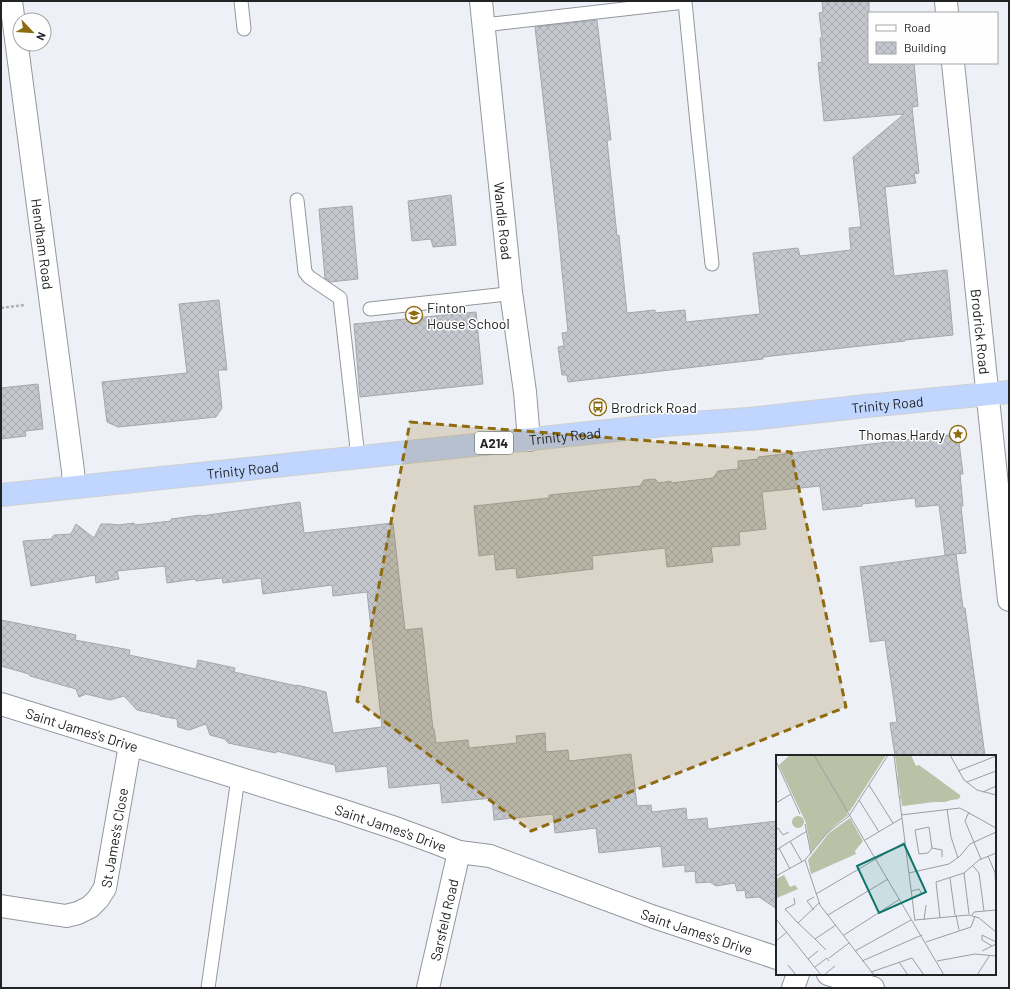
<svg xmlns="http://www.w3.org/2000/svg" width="1010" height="989" font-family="Barlow,sans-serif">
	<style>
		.building { fill: url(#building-cross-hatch); stroke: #a4a8ad }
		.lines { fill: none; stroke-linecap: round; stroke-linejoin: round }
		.service-casing { stroke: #93979c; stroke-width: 15 }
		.minor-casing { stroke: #93979c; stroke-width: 24 }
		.trunk-casing { stroke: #cecfcf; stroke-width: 24 }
		.path { stroke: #adb1b5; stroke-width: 2.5; stroke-dasharray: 3 2; stroke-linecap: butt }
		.service { stroke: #fff; stroke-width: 13 }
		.minor { stroke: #fff; stroke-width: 22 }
		.trunk { stroke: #c0d6ff; stroke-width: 22 }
		.marked { fill: #8f6b0f; fill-opacity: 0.2; stroke: #8f6b0f; stroke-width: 3; stroke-dasharray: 8 5; stroke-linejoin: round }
		.labels { text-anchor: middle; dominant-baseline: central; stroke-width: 3; stroke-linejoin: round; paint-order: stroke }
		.shield { fill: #fefefe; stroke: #636566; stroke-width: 1 }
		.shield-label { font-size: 13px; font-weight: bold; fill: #212325 }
		.street-label { font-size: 14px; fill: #212325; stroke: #fefefe }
		.poi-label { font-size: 14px; fill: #212325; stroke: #fefefe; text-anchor: start }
		.inset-road { fill: none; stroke: #9b9fa3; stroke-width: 1 }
		.view { fill: #0f766e; fill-opacity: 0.15; stroke: #0f766e; stroke-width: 2 }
		.inset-edge { fill: none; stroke: #212325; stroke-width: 2 }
	</style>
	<defs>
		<pattern id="building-cross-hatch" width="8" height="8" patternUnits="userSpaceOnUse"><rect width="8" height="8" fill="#c4c8ce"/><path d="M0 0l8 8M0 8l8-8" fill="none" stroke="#a8acb1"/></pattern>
	</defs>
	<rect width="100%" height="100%" fill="#edf1f7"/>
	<!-- building -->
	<path class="building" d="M822,1H869V63H914L918,106L912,107L919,173L914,174L916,183L885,187L894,276L947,270L953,335L905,340V341L763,357V359L568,382L567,375H562L558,347L564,346L562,333L568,332L557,220L535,27L597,20L611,140H607L617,236L619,235L627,313L655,310V313L685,310L686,322L760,314L753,253L798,248L800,256L851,250L849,228L861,227L853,157L904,114L824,121L818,63L822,62L820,38H822L819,13L823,12Z
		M451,195L456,245L433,247L431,239L412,241L408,201Z
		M352,206L358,279L330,282L325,278L319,209Z
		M219,300L227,370H218L222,408L216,417L118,427L107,422L102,382L187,373L179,304Z
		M476,312L483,384L360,397L354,324Z
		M38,384L43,429L25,431L26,436L1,439V388Z
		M958,434L963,474H960L963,506H961L966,553L945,555L939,505L916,507L915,498L862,504V506L823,510L820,486L762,492L766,529L739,532L740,545L711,547L713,562L667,567L665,548L592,556L593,569L517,578L516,568L496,570L494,554L479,556L474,506L549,498V495L640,486L644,480L655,479L659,483L671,481V483L713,478L718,471L738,469V461L759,459L758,457Z
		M300,502L304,533L393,523L405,630L422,628L433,729H434L436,743L468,740L469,748L517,743L516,736L545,733L546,752L568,750L569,761L631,754L637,806L651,805L652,812L686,808L687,820L707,818L708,829L777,821V909L759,897L746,898L745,890L737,891L735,883L716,886L710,882L696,883L695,871L685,872V865L663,867L661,846L599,853L596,828L555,833L553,814L494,820L492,798L442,803L440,783L389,788L387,766L336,772L335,765L276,751V753L228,743L225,739L210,735L206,724L189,730L178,727L177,719L160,716V715L137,710L124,696L110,700L86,694L79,697L76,689L30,676L29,674L1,666V620L76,635L75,640L130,650L129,655L196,669L198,660L235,668L234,672L297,686V685L326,692L333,733L382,727L367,592L333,596L332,585L263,594L261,578L223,583L222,578L196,581L195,579L167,583L165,566L117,571L119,579L96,583L95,575L31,586L23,541L51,539L54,535L71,534L76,524L94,538L101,524H110L118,525L134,523L135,525L171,521V519L201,515V516Z
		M956,554L963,608H965L985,756H895L890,723L897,722L885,640L870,642L860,567Z"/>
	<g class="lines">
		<!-- service casing -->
		<g class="service-casing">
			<path id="service" d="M241,1L244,29
				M484,25L685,2L698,133L712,264
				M297,200L305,272L309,277L340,298L358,457
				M370,309L498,295L511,292
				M208,988L238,778"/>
		</g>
		<!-- minor casing -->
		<g class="minor-casing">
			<g id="minor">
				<path id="s1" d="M11,1L73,471L74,487"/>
				<path id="s2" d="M481,1L511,292L525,392L529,440"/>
				<path d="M946,1L947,13"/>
				<path id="s3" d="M953,63L1009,600"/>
				<path id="s4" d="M1,704L341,810L398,829L436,843L459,852L490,856L654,917L777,958"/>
				<path id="s5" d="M1,906L66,916L78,913L90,907L98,899L105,888L130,745"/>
				<path d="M828,974L873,988"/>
				<path id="s6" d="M428,988L459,852"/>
				<path d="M793,988L798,974"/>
			</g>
		</g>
		<!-- trunk casing -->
		<g class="trunk-casing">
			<g id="trunk">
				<path id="s7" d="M1,495L664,425L749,419L866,406L1009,392"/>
			</g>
		</g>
		<!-- path -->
		<path class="path" d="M1,308L24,305"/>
		<!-- service -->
		<use href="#service" class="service"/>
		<!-- minor -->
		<use href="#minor" class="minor"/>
		<!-- trunk -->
		<use href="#trunk" class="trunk"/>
	</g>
	<!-- marked area -->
	<path class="marked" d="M410,422L791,452L846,707L531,831L357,701Z"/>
	<!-- icons -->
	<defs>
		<g id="school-ring" transform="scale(0.9)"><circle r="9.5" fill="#fefefe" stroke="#8f6b0f" stroke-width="1.5"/><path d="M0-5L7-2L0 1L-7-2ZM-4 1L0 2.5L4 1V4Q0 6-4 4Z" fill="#8f6b0f"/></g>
		<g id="bus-ring" transform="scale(0.9)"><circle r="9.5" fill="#fefefe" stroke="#8f6b0f" stroke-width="1.5"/><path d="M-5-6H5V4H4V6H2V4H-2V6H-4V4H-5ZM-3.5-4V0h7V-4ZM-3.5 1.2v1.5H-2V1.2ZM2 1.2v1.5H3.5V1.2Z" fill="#8f6b0f"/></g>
		<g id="sight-ring" transform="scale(0.9)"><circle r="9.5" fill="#fefefe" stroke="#8f6b0f" stroke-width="1.5"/><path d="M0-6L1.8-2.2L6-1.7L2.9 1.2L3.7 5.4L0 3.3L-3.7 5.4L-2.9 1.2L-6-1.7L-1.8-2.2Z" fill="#8f6b0f"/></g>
	</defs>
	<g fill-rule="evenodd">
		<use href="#school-ring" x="414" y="315"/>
		<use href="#bus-ring" x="598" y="407"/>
		<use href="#sight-ring" x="958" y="434"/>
	</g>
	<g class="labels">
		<!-- shield labels -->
		<rect class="shield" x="475" y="432" width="38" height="22" rx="3"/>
		<g class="shield-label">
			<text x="494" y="443">A214</text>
		</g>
		<!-- street labels -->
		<g class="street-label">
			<text stroke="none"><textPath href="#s2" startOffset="221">Wandle Road</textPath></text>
			<text stroke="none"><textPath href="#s1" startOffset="245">Hendham Road</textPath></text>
			<text stroke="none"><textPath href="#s3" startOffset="270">Brodrick Road</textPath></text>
			<text stroke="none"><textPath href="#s7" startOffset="891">Trinity Road</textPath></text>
			<text stroke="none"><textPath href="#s7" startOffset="567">Trinity Road</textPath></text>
			<text stroke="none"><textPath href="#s7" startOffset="243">Trinity Road</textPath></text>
			<text stroke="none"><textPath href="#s4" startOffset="85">Saint James's Drive</textPath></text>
			<text stroke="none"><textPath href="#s4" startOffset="409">Saint James's Drive</textPath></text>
			<text stroke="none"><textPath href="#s5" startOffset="167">St James's Close</textPath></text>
			<text stroke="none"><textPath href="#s6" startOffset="70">Sarsfeld Road</textPath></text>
			<text stroke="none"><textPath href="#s4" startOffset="733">Saint James's Drive</textPath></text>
		</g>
		<!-- poi labels -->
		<g class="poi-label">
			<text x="427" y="307">Finton<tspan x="427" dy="16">House School</tspan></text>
			<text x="611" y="407">Brodrick Road</text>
			<text x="945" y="434" text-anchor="end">Thomas Hardy</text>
		</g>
	</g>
	<!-- overview -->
	<g transform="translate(776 755)">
		<rect width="220" height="220" fill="#edf1f7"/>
		<path d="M14,0H110L74,56L71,57L72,60L58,71L35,96L30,68L3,10ZM119,0H135L140,11L143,10L184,40L183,44L126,51ZM74,63L87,86L79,96L80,99L35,119L32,105L53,78Z" fill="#b9c2a6"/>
		<path d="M15,0H37L48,19L46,23L51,24L64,46H57V50L39,41L44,51L42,59L35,67L40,69L43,61L52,60L44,54L45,47L65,54L67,51L71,60L51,77L35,97L32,70L34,68L31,69L17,40L28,33L27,31L38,29L32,23L27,31L21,30L22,37L17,40L3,10ZM40,0H57L62,35ZM119,1H130L139,12L140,20L131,29L130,37L123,33L121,22L126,14ZM144,14H146L185,42L169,47H139L130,51L124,43L125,37L134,47L153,43L152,37H159L155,29L143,19ZM156,25L179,41L180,44L166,39L160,33ZM64,37L72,44H80L77,51L71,53Z" fill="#b9c2a6" fill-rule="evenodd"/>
		<path d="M16 67a6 6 0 1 1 12 0a6 6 0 1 1-12 0ZM8,120L14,132L19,130L22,134L1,143L0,124Z" fill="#b9c2a6"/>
		<path class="inset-road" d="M38,0L168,220M118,0L139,166M174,0L188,25L201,35L220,40M0,6L24,59M182,16L220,1M191,27L220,16M93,30L117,68M207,37L220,31M83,45L103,77M0,48L15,39M171,54L175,82L182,103M193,57L189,66L205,104M125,60L184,53L220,73M29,69L35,99M153,72L156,93L152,98L143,99L139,75ZM0,74L2,73L7,80L13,77M89,85L126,63M14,86L26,107M3,93L14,114M156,93L166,95V102M0,95L31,76M212,101L220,120M29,105L44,150L98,220M197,111L203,118L208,156M133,118L173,109L184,101L194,89L220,77M188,118L193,159M219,119L220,133M0,121L29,105L52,77L73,61L112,0M174,123L179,160M135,136L143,134L146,139L136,143M40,139L129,87M43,148L22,168L39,184L60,170M9,154L22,168M9,154L19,149L18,143M38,155L31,146L38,142M52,160L112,124M180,160L183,175M196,160L198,157L220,155M164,163L160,127L188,118L203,105L220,98M0,164L45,220M139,165L193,160L203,163L220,177M148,165L150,150M68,180L124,144M39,184L50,195M0,186L11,177M150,187L195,172L199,161M216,191L206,185V180L220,187M79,196L135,165M206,196L220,189M53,203L73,188M32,204L42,196M86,206L146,180M161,206L199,199L220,201M123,207L132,220M12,210L20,220M39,212L51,203L53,206M95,217L136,203L148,220M48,220L59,211M201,220L214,200"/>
		<path class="view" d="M128,89L150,137L103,158L81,111Z"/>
		<rect width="220" height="220" class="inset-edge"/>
	</g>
	<!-- border -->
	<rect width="1010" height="989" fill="none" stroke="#212325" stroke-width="4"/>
	<!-- legend -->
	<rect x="868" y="12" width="130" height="52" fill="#fefefe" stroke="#a6a6a7"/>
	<rect x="876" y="25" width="20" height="6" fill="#ffffff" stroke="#a6a6a7"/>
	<text x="904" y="32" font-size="12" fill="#212325">Road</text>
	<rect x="876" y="42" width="20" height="12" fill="url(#building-cross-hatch)" stroke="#a6a6a7"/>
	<text x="904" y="52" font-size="12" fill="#212325">Building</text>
	<!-- north arrow -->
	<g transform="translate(32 32) rotate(115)"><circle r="19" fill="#fefefe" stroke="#a6a6a7"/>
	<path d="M0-3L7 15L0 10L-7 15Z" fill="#8f6b0f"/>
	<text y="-6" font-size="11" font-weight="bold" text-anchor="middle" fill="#212325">N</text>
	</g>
</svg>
